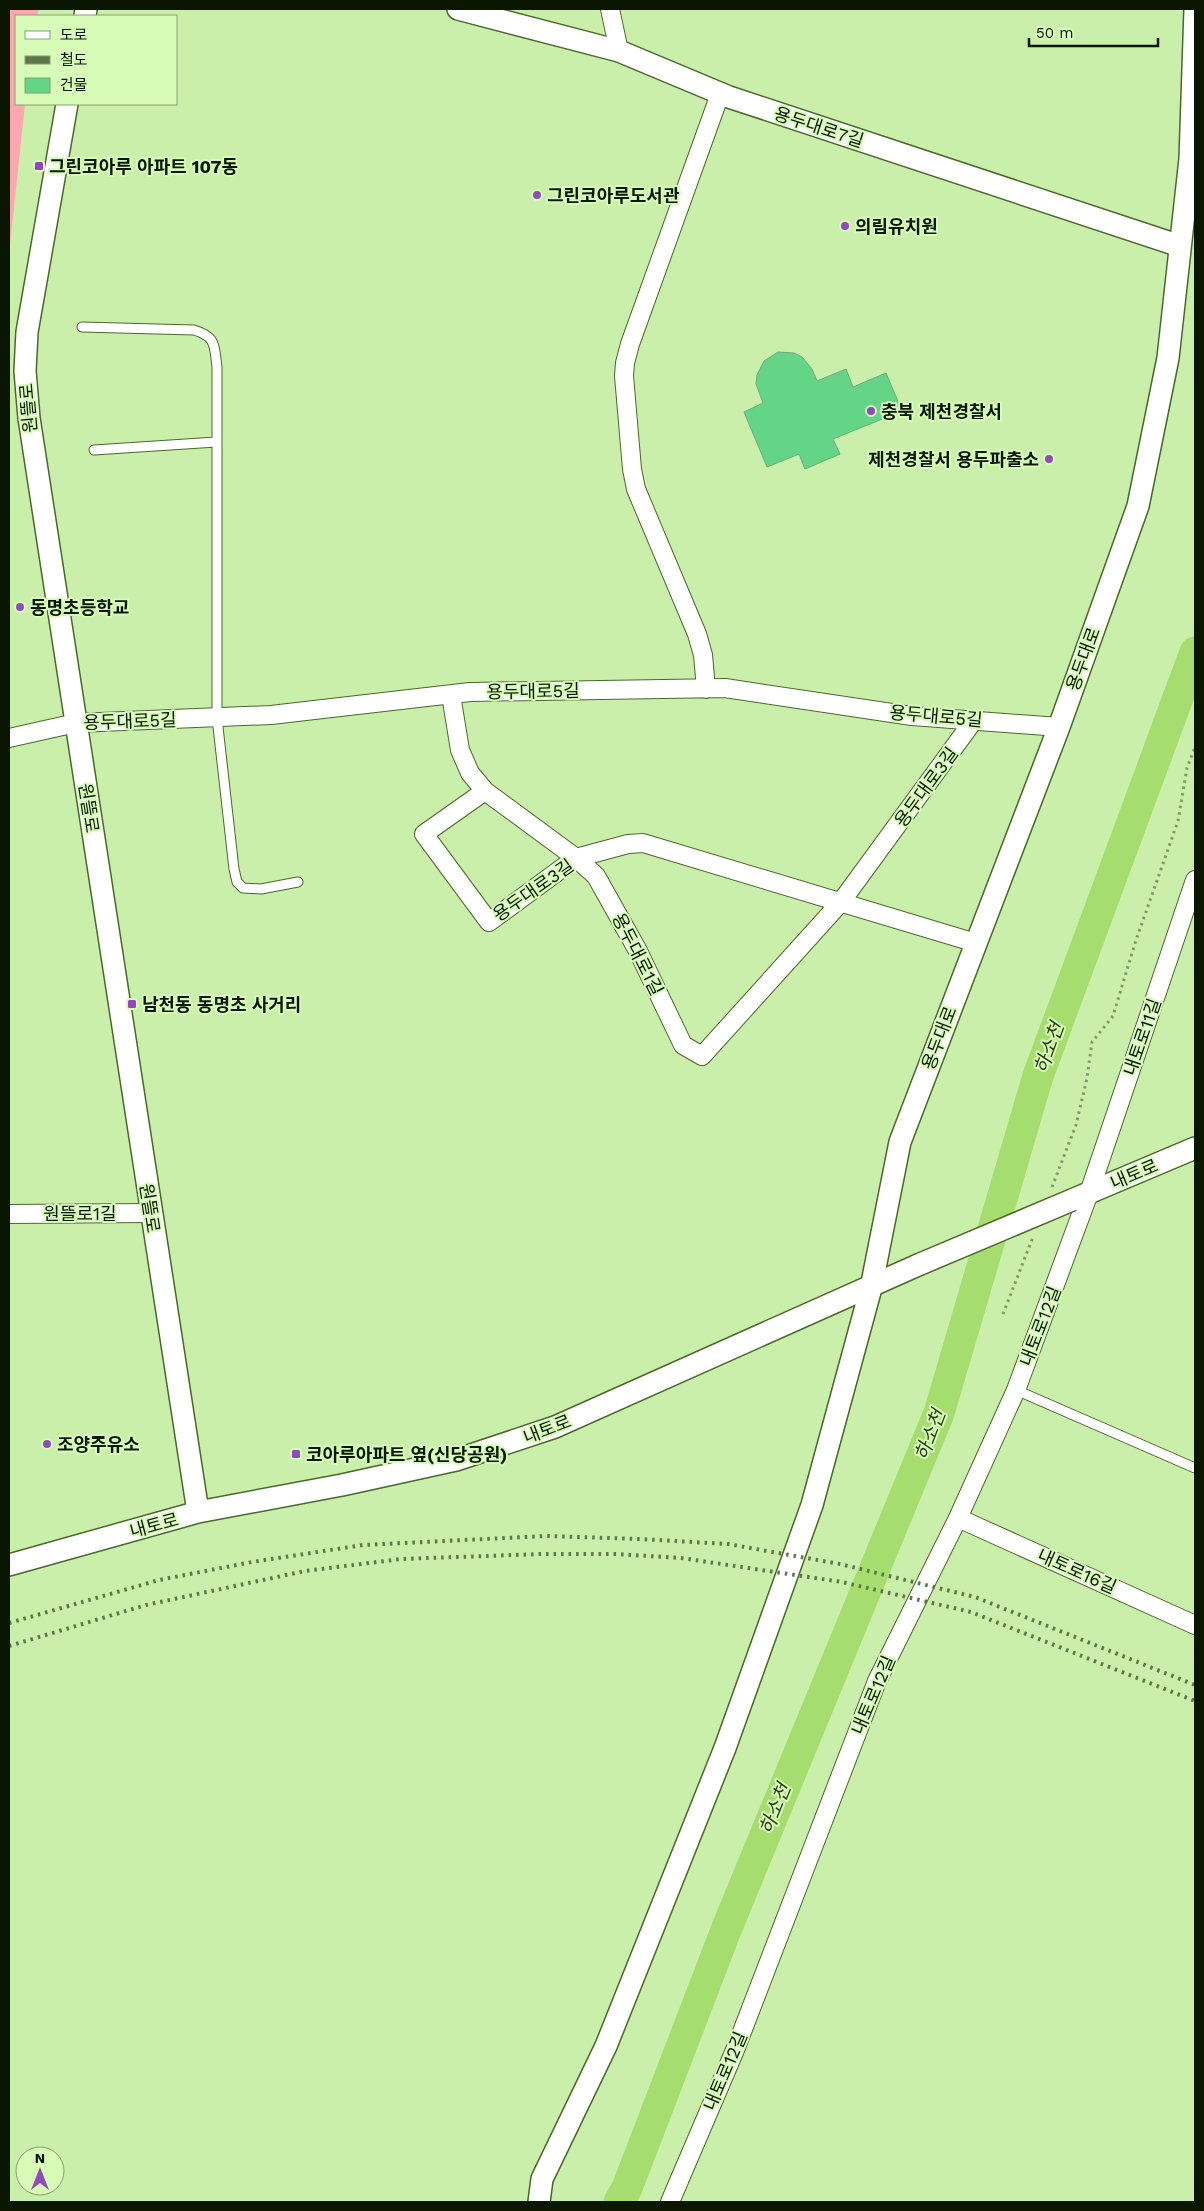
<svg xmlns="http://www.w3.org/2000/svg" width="1204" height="2211" font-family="'Work Sans','Noto Sans KR',sans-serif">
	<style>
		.green { fill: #fea6b2 }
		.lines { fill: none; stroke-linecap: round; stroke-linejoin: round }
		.river { stroke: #a5dd6e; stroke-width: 31 }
		.building { fill: #64d586; stroke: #6bad7c }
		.service-casing { stroke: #496929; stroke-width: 11 }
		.minor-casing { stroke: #496929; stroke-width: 20 }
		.tertiary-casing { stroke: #496929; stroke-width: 24 }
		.path { stroke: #809b68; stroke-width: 3; stroke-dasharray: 2.5 4; stroke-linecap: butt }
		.service { stroke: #fff; stroke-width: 9 }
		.minor { stroke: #fff; stroke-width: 18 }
		.tertiary { stroke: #fff; stroke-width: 21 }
		.rail { stroke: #5e754a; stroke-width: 4; stroke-dasharray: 2.5 5; stroke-linecap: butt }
		.tertiary-bridge-casing { stroke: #496929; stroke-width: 24; stroke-linecap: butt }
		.tertiary-bridge { stroke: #fff; stroke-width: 21 }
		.poi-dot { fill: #9249bc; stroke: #d7fcb7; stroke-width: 2 }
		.labels { text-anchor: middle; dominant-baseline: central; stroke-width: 4; stroke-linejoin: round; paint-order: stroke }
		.street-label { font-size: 18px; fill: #0a1600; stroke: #d7fcb7 }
		.poi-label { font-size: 18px; font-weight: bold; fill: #0a1600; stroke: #d7fcb7; text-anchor: start }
		.water-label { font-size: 19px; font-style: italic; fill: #273c10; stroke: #d7fcb7 }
	</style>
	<rect width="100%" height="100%" fill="#caefaa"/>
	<!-- green -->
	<path class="green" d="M9,9H39L37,16H16V104H25L9,254Z"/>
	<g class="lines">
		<!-- river -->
		<path class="river" d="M619,2202L627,2188L726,1930L939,1413L1038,1076L1195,652"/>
	</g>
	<!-- building -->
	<path class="building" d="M778,352L794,353L802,357L812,369L817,381L846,369L853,387L886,373L902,411L833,439L840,454L805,469L799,454L767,467L744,412L763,403L756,384L757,375L764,361Z"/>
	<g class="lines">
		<!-- service casing -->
		<g class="service-casing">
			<path id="service" d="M82,327L194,330C217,337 214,346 217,367V718L234,869L237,882L243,888L261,889L298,882
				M94,450L216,442
				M1016,1390L1195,1468"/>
		</g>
		<!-- minor casing -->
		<g class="minor-casing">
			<path id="minor" d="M610,9L619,51
				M706,689L703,655L697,634L636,489L632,469L624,376L625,363L630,344L720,94
				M451,695L460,750L470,773L485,791L576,858L596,876L638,951L683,1045L702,1056L841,902L974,720
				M9,738L76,723L271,715L470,692L725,688L912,716L1059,727
				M485,791L424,834L489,922L576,858L628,844L643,843L976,943
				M9,1214L151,1213
				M958,1518L1195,1625
				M670,2202L735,2050L877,1681L958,1518L1016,1390L1089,1193L1195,880"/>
		</g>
		<!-- tertiary casing -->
		<g class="tertiary-casing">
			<path id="tertiary" d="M458,9L619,51L729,97L1180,246
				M85,16L86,9
				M67,104L27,332L25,371L29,418L198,1512
				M1072,1200L1195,1148
				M9,1565L198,1512L342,1485L456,1460L555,1427L918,1265
				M539,2202L542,2179L606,2046L725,1748L812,1505L871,1288L900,1142L1059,727L1138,506L1168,358L1190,159L1195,9"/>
		</g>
		<!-- path -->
		<path class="path" d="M1052,1187L1076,1125L1087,1078L1092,1042L1113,1016L1136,940L1178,821L1187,768L1195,747
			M1003,1314L1033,1237"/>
		<!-- service -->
		<use href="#service" class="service"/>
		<!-- minor -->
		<use href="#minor" class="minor"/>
		<!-- tertiary -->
		<use href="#tertiary" class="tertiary"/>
		<!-- rail -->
		<path class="rail" d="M9,1623L159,1580L252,1562L363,1545L546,1536L640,1539L728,1544L840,1564L975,1597L1195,1685
			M9,1646L146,1605L305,1571L401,1559L542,1554H616L681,1558L842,1582L971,1612L1195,1701"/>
		<!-- tertiary-bridge casing -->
		<g class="tertiary-bridge-casing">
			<path id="tertiary-bridge" d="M918,1265L1072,1200"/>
		</g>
		<!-- tertiary-bridge -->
		<use href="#tertiary-bridge" class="tertiary-bridge"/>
	</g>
	<!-- markers -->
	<g class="poi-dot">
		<rect x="34" y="161" width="10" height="10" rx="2.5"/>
		<circle cx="537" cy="195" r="5"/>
		<circle cx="845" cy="226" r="5"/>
		<circle cx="871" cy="411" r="5"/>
		<circle cx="1049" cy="459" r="5"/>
		<circle cx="20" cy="607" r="5"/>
		<rect x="127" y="999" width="10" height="10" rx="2.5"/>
		<circle cx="47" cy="1444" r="5"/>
		<rect x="291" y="1449" width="10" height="10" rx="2.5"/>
	</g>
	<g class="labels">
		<!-- street labels -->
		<g class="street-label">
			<text transform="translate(819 127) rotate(18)">용두대로7길</text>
			<text transform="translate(28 408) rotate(-95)">원뜰로</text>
			<text transform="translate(1083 659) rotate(-70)">용두대로</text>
			<text transform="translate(533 691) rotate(-1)">용두대로5길</text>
			<text transform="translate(936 716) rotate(5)">용두대로5길</text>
			<text transform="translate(130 721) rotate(-2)">용두대로5길</text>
			<text transform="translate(926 787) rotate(-54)">용두대로3길</text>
			<text transform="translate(89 808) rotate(81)">원뜰로</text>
			<text transform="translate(533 890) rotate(-35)">용두대로3길</text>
			<text transform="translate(638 954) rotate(63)">용두대로1길</text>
			<text transform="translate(1142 1037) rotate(-71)">내토로11길</text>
			<text transform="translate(939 1038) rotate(-69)">용두대로</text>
			<text transform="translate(1134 1174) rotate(-23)">내토로</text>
			<text transform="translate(150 1208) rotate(81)">원뜰로</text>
			<text x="80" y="1213">원뜰로1길</text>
			<text transform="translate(1040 1326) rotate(-69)">내토로12길</text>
			<text transform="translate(547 1429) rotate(-21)">내토로</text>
			<text transform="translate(154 1525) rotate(-15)">내토로</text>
			<text transform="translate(1077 1571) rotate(24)">내토로16길</text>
			<text transform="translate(873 1695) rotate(-67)">내토로12길</text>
			<text transform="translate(725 2071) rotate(-67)">내토로12길</text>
		</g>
		<!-- poi labels -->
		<g class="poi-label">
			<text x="49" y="166">그린코아루 아파트 107동</text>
			<text x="547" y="195">그린코아루도서관</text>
			<text x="855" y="226">의림유치원</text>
			<text x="881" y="411">충북 제천경찰서</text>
			<text x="1039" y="459" text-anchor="end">제천경찰서 용두파출소</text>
			<text x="30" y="607">동명초등학교</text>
			<text x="142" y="1004">남천동 동명초 사거리</text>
			<text x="57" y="1444">조양주유소</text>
			<text x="306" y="1454">코아루아파트 옆(신당공원)</text>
		</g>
		<!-- water labels -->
		<g class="water-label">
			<text transform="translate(1049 1048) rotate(-70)">하소천</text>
			<text transform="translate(930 1435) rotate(-69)">하소천</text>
			<text transform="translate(775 1809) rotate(-68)">하소천</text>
		</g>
	</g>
	<!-- border -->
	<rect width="1204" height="2211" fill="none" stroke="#0a1600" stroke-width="20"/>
	<!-- legend -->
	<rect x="15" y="15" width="162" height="90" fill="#d7fcb7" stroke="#85a06e"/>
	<rect x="25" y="31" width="25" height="8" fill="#ffffff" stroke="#85a06e"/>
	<text x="60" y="40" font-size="15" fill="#0a1600">도로</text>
	<rect x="25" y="56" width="25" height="8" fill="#5e754a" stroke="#85a06e"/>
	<text x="60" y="65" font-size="15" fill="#0a1600">철도</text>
	<rect x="25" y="78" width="25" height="15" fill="#64d586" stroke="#85a06e"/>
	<text x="60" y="90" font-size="15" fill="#0a1600">건물</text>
	<!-- north arrow -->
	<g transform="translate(40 2171)"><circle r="24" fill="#d7fcb7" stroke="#85a06e"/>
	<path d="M0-4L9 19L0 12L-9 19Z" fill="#9249bc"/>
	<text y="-8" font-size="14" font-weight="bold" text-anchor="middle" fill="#0a1600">N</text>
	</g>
	<!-- scale -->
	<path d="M1029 38v8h129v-8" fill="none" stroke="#0a1600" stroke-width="2.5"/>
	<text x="1036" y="38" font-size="15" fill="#0a1600" stroke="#d7fcb7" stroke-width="4" paint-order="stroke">50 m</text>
</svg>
